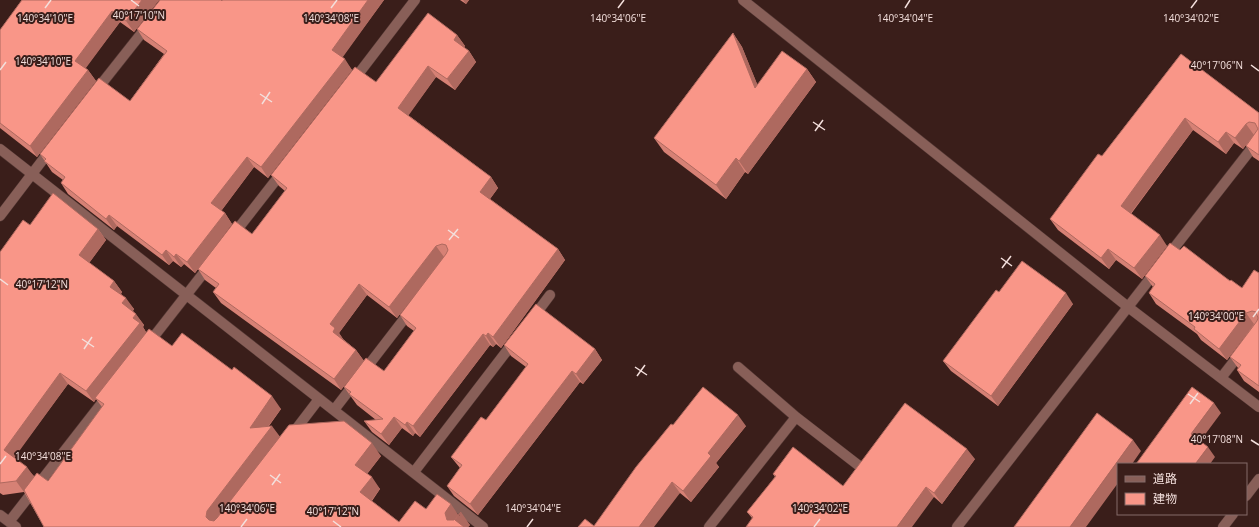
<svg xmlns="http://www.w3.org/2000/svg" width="1259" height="527" font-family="'Open Sans','Noto Sans JP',sans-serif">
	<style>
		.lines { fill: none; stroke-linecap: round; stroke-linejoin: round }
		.minor-casing { stroke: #543935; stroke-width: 11 }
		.minor { stroke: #885f58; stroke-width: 10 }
		.wall { fill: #d68175; fill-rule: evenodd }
		.shaded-wall { fill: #ae695f }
		.building { fill: #f99688; stroke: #ae695f }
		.ticks { fill: none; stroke: #f3dfdc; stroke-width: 1.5 }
		.ticks-label { font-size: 10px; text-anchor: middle; fill: #f3dfdc; stroke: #3a1e1a; stroke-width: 4; stroke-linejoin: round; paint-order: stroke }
	</style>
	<rect width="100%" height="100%" fill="#3a1e1a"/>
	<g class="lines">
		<!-- minor casing -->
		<g class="minor-casing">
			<path id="minor" d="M743,0L1128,307L1259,407
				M353,81L415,0
				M95,92L148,25
				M0,149L483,527
				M0,216L51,149
				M233,235L283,171
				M1167,257L1259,139
				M532,319L550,295
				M148,344L209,266
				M1221,378L1242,351
				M334,410L411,310
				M796,417L858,465
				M293,433L319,399
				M414,472L516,339
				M1246,496L1259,479
				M0,515L16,527
				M9,522L108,395
				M709,527L796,417L738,367
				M957,527L1156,271
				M1223,527L1233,514"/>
		</g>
		<!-- minor -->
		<use href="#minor" class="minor"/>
	</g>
	<!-- wall -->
	<path class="wall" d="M22,0H159L134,32L120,22L85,68L88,70L96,81L37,157L0,128V30Z
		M222,0H384L342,57L352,70L268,178L254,167L221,211L225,213L232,224L195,273L184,264L181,267L173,261L169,265L117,226L114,230L68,194L61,183L63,180L52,172L40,154L130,101L164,54L144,40L137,29Z
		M460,0H469L466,4Z
		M733,33L742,47L757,84L807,69L816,82L748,174L745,172L726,199L664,152L654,138Z
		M457,35L465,46L464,47L469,51L476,62L455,90L436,77L408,115L491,177L498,188L490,199L558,249L565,260L501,348L496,344L493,347L490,345L420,437L415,433L413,436L402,428L389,445L372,432L364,421L376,420L357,405L344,387L384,371L414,331L407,326L400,315L444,257L397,318L367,295L339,333L343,339L356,350L364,361L341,390L221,303L213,292L216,288L205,280L198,269L252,234L268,213L285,191L279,186L271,175L376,82Z
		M1181,54L1259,113V161L1253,157L1246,145L1243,149L1234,143L1226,154L1193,130L1131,214L1167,246L1142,279L1116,260L1109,269L1058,230L1050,219L1102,156Z
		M30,225L98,229L106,240L89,263L114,281L122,292L121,294L134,309L133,311L144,325L143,327L146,332L172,346L281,409L269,426L280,437L381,456L367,474L380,489L372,501L399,522L426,509L458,515L470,525L468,527H44L24,492L3,495L0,493V252ZM68,384L94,402L96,399L102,407L48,481L34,476L14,457Z
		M1180,250L1242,288L1259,273V392L1244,381L1237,370L1238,368L1230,357L1254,324L1227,360L1201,340L1197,334L1156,304L1149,293L1153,287L1145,276Z
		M999,292L1073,304L998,406L951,371L943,361Z
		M504,345L595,349L602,360L583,384L580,382L478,515L454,496L447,486L460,468L451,457L486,420L526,367L511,356Z
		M673,425L746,426L716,463L719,467L691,502L680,493L594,526Z
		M975,459L942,504L934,497L752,518L747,512L775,477L773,474L843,486Z"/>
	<!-- shaded-wall -->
	<path class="shaded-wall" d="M142,0H159L134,32L126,21Z
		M368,0H384L340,61L332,50Z
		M463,0H469L466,4Z
		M112,11L120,22L83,72L75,61Z
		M733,33L742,47L764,101L755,88Z
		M457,35L465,46L461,51L454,40Z
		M469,51L476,62L455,90L447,79Z
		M345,59L352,70L268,178L261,167Z
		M428,66L436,77L406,119L398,108Z
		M807,69L816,82L748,174L739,161Z
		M88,70L96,81L37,157L30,146Z
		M1185,118L1193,130L1128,217L1121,206Z
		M1246,124L1254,135L1243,149L1235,138Z
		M1226,132L1234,143L1226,154L1218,142Z
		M247,157L254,167L219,214L211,203Z
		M736,158L745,172L726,199L716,185Z
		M491,177L498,188L487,203L480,192Z
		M225,213L232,224L195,273L187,262Z
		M109,215L117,226L114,230L106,219Z
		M98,229L106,240L87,266L79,255Z
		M1160,235L1167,246L1142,279L1134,268Z
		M436,246L444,257L397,318L389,307Z
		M558,249L565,260L501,348L493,337Z
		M1108,249L1116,260L1109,269L1101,258Z
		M166,250L173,261L169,265L162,255Z
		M176,254L184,264L181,267L174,257Z
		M114,281L122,292L118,298L110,287Z
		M359,284L367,295L339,333L343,339L340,343L333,332L330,324Z
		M1066,293L1073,304L998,406L991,396Z
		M126,298L134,309L130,314L122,303Z
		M1246,313L1254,324L1227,360L1219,349Z
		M136,314L144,325L143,327L147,334L95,398L96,399L94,402L86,391Z
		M488,333L496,344L493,347L486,336Z
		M483,334L490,345L420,437L413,426Z
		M595,349L602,360L583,384L576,374Z
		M356,350L364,361L341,390L334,379Z
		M572,371L580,382L478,515L470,504Z
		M60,373L68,384L12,461L4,450Z
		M272,396L281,409L258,440L250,428Z
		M1214,403L1221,413L1198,444L1191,434Z
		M738,415L746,426L716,463L719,467L691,502L683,491L708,453Z
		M394,417L402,428L389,445L381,434Z
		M407,422L415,433L413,436L405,425Z
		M272,426L281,438L215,527L206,517L207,511Z
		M1133,440L1141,451L1132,464H1118V483L1086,527H1070Z
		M372,443L381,456L364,478L355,465Z
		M1208,447L1215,457L1210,464H1196V463Z
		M967,449L975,459L942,504L934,493Z
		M27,467L35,478L24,492L16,481Z
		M372,477L380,489L369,504L360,492Z
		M672,482L680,493L654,527H639Z
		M926,487L934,497L912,527H897Z
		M451,504L459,516L461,512L470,525L468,527H460L447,520L445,513Z"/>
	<!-- building -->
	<path class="building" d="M22,0H142L126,21L112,11L75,61L88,70L30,146L0,123V30Z
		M160,0H221L222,1V0H368L332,50L345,59L261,167L247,157L211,203L225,213L187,262L176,254L174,257L166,250L162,255L109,215L106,219L61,183L65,177L44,161L46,159L40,154L99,78L130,101L167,51L137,29Z
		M428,13L457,35L454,40L469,51L447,79L428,66L398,108L491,177L480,192L558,249L493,337L488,333L486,336L483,334L413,426L407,422L405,425L394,417L381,434L364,421L383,419L349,394L351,392L344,387L366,358L384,371L416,328L400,315L446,254L448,250L446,245L442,244L436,246L389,307L359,284L330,324L335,328L333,332L356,350L334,379L213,292L219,284L198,269L235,221L252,234L268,213L287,188L271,175L355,67L376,82Z
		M733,33L755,88L782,51L807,69L739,161L736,158L716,185L654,138Z
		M1181,54L1259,113V155L1246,146L1258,129L1255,123L1249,122L1246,124L1235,138L1226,132L1218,142L1185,118L1121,206L1160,235L1134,268L1108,249L1101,258L1050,219L1098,154L1102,156Z
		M53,193L98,229L79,255L114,281L110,287L126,298L122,303L136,314L133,318L140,323L86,391L60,373L4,450L27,467L16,481L0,483V252L23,220L30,225Z
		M1170,243L1180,250L1184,246L1230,281L1231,280L1242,288L1254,270L1259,273V386L1237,370L1241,365L1230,357L1257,321L1258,318L1256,312L1252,311L1246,313L1219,349L1194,329L1195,327L1149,293L1155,284L1145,276Z
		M1022,261L1066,293L991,396L943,361L996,290L999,292Z
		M536,304L595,349L576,374L572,371L470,504L447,486L462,465L451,457L481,417L486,420L528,364L504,345Z
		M149,329L172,346L182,333L232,370L234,367L272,396L250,428L272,426L207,511L206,517L209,520L214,521L217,518L289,425L344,421L372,443L355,465L372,477L360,492L399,522L415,501L426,509L437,494L451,504L445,513L447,520H454L461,512L455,520L464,527H44L24,490L37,473L48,481L104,404L95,398Z
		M703,387L738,415L708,453L711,456L683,491L672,482L639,527H578L585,519L594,526L636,467L671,424L673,425Z
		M1192,387L1214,403L1191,434L1208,447L1196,463V464H1136Z
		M905,403L967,449L934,493L926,487L897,527H746L753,517L747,512L776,476L773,474L793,447L843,486Z
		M1097,413L1133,440L1070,527H1014Z"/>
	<!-- ticks -->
	<path class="ticks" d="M131,0L139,6M45,8L51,0M331,8L337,0M618,8L624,0M905,8L910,0M1191,8L1197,0M1251,65L1259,71M0,70L6,62M260,94L272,102M262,104L270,92M813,122L825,130M815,131L823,120M448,230L459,238M449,240L458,229M1001,258L1012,266M1002,268L1011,256M0,279L8,285M1253,317L1259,309M82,339L94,347M84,349L92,337M635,367L647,375M637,376L645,365M1188,394L1200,402M1190,404L1198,393M1251,440L1259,445M0,464L6,456M270,475L281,483M272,485L280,474M333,521L341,527M241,527L247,519M527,527L533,519M814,527L820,519"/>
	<g class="ticks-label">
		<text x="139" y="19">40°17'10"N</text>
		<text x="618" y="22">140°34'06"E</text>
		<text x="905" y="22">140°34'04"E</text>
		<text x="1191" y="22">140°34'02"E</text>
		<text x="45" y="22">140°34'10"E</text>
		<text x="331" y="22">140°34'08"E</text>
		<text x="43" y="65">140°34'10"E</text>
		<text x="1217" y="69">40°17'06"N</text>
		<text x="42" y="288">40°17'12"N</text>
		<text x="1216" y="320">140°34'00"E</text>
		<text x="1217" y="443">40°17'08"N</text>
		<text x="43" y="460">140°34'08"E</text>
		<text x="247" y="512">140°34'06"E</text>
		<text x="533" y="512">140°34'04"E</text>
		<text x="820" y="512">140°34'02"E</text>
		<text x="333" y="515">40°17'12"N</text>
	</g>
	<!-- legend -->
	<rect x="1117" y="463" width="130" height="52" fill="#3a1e1a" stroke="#846b68"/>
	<rect x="1125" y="476" width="20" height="6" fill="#885f58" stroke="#846b68"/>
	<text x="1153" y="483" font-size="12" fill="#f3dfdc">道路</text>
	<rect x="1125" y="493" width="20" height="12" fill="#f99688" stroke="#846b68"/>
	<text x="1153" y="503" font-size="12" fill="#f3dfdc">建物</text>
</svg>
